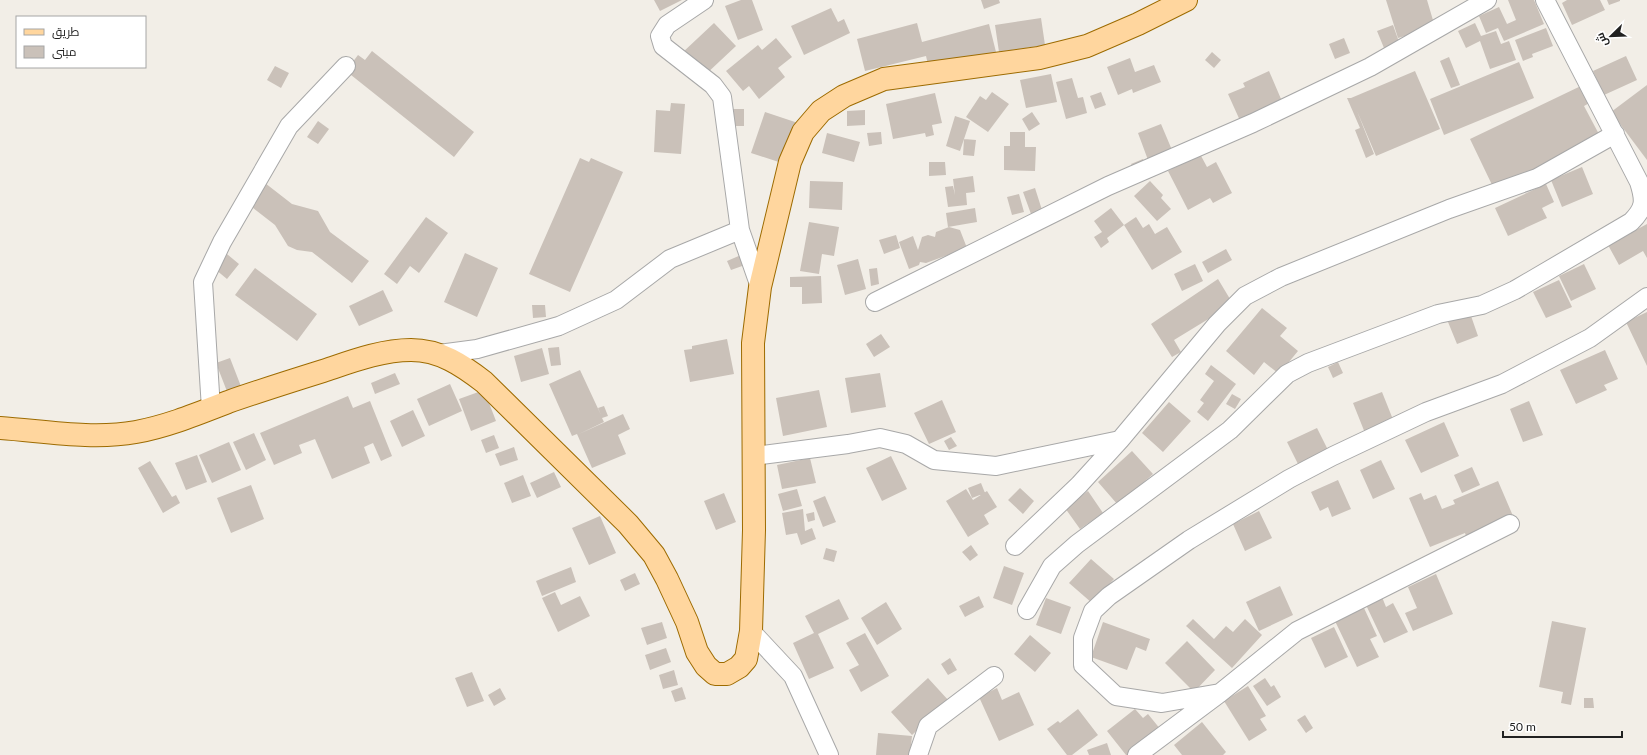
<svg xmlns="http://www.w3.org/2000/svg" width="1647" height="755" font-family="Lato,Cairo,sans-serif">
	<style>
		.building { fill: #cac1b9 }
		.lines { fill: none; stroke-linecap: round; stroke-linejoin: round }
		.minor-casing { stroke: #a8a8a8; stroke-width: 20 }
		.major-casing { stroke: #9d6b00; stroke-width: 24 }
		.minor { stroke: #fff; stroke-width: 18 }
		.major { stroke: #ffd69e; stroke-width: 22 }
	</style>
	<rect width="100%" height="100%" fill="#f2eee7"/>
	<!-- building -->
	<path class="building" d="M654,0H682L660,11Z
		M741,0H752L763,30L738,40L725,6Z
		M981,0H999L1000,3L984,9Z
		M1386,0H1427L1435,27L1398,38Z
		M1508,0H1534L1544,24L1504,41L1498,28L1486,33L1479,16L1499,7L1507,24L1516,20Z
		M1567,0H1600L1605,10L1572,25L1562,3Z
		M1607,0H1620V1L1609,5Z
		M831,8L838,22L844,19L850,33L804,55L791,26Z
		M1041,18L1045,45L999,52L995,25Z
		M714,23L736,46L704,76L682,53Z
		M917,23L922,42L989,24L996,52L929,69L926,56L865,71L857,39Z
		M1475,23L1481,36L1496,31L1501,44L1509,41L1516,60L1490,69L1480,41L1466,48L1458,31Z
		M1393,25L1399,42L1384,48L1377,31Z
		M1546,28L1553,46L1532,54L1533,57L1523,61L1515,40Z
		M776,38L792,57L778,68L785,77L759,99L749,86L743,91L726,71L758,45L762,50Z
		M1344,38L1350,53L1335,59L1329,44Z
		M372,51L474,132L454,157L346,71L358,55L365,60Z
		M1212,52L1221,60L1214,68L1205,60Z
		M1626,56L1637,80L1604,95L1593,71Z
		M1449,57L1460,85L1451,88L1440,61Z
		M1130,58L1135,72L1154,65L1161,82L1133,93L1132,89L1118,95L1107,67Z
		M1519,62L1534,98L1444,135L1430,99Z
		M275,66L289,73L281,88L267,80Z
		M1269,71L1284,106L1242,125L1228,94L1245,87L1243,83Z
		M1415,71L1440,129L1376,156L1357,111L1374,154L1366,158L1355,130L1360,128L1347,98H1351Z
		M1051,74L1057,102L1026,108L1020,80Z
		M1072,78L1078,98L1083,97L1087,113L1066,119L1056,82Z
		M1585,84L1593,101L1584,106L1601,138L1494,189L1470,139Z
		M1647,85V160L1611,112Z
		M992,92L1009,104L988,132L966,117L980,96L986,100Z
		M1101,92L1106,105L1095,109L1090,96Z
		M935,93L942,123L932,125L934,135L926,137L925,133L893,139L886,104Z
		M671,103L685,104L681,154L654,152L656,110L670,111Z
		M733,109H744V126H734Z
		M865,110V125L847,126V111Z
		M765,112L798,123L785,164L751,153Z
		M1032,112L1040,124L1029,131L1022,119Z
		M955,116L970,121L960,151L946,146Z
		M318,121L329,129L318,144L307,137Z
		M1161,124L1172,150L1148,160L1138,133Z
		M881,132L882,144L869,146L867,133Z
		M1010,132H1025V147H1036L1035,171L1004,170V146H1010Z
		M827,133L860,142L854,162L822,153Z
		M964,139L976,140L974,156L963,155Z
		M1200,154L1207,167L1216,162L1232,193L1213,203L1210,198L1188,210L1168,171Z
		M580,158L589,162L591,158L623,172L570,292L529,274Z
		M1143,159L1147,168L1136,173L1131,164Z
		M929,162H945L946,175L929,176Z
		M1582,167L1593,194L1562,207L1551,180Z
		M973,176L975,192L966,193L967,205L948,207L945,187L953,186L955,195L953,179Z
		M810,181L843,182L842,210L809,208Z
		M1150,181L1163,195L1161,198L1171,209L1157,221L1134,196Z
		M265,183L292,204L318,211L330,232L369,261L352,283L312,252L297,250L288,246L275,225L248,204Z
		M1546,184L1554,202L1542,208L1547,218L1508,236L1495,208Z
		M1035,188L1042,210L1031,214L1023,192Z
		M1019,194L1024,212L1012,215L1007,197Z
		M975,208L977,222L948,227L946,213Z
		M1111,208L1124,225L1136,217L1143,228L1149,224L1155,234L1167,227L1182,252L1152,270L1124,225L1107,238L1109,242L1101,248L1094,237L1102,232L1094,221Z
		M426,217L448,233L419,273L410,266L397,284L384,274Z
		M809,222L839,227L834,256L822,254L819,274L800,271Z
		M1647,224V258L1643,251L1619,265L1608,245Z
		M949,227L960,230L967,248L926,263L920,262L919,265L909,269L899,242L913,236L918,250L922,237L928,235L935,237L936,232Z
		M896,235L900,248L884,254L879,240Z
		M216,245L239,264L227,279L204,260Z
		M1226,249L1232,260L1208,273L1202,262Z
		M465,253L498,268L477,317L444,302Z
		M741,255L745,265L731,270L727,261Z
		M858,259L866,289L845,295L837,265Z
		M1195,264L1203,281L1182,291L1174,274Z
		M1584,264L1596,289L1571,301L1559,276Z
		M255,268L317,314L297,341L235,295Z
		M877,268L879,284L871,286L869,269Z
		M821,276L822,303L802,304V287H790V277Z
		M1218,279L1233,304L1174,340L1181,352L1172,357L1151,324Z
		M1559,280L1572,307L1546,318L1533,292Z
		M383,290L393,311L359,326L349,306Z
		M532,305H545L546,317L533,318Z
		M1262,308L1287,328L1280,336L1298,351L1279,374L1264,362L1254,375L1226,351Z
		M1647,312V366L1626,322Z
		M1470,313L1478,336L1457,344L1448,322Z
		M881,334L890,347L874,357L866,344Z
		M727,339L734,374L690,382L684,350L692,349V346Z
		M559,347L561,365L551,366L548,348Z
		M542,348L549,374L521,382L514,356Z
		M1605,350L1618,379L1604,385L1607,390L1576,404L1560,370Z
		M230,358L242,389L228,394L216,363Z
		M1338,362L1343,373L1333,378L1328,367Z
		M1211,365L1236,384L1208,421L1197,412L1204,403L1200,400L1214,381L1205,374Z
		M580,370L601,415L598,408L604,406L608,416L602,418L604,422L579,434L623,414L630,429L618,435L626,454L592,468L577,434L572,436L549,384Z
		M395,373L400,384L375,394L371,383Z
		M880,373L886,407L851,413L845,378Z
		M450,384L462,411L429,426L417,399Z
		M484,390L496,421L471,431L459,399Z
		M819,390L827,427L783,436L776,398Z
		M1382,392L1394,422L1365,433L1353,403Z
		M1232,394L1241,399L1235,409L1226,404Z
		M348,396L353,408L370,401L392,456L381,461L373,443L364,447L370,463L332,479L315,439L299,445L302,453L274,465L260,433Z
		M942,400L956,432L929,444L914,413Z
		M1529,401L1543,435L1523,442L1510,409Z
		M1169,402L1191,421L1163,452L1142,433Z
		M413,410L425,436L402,447L390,421Z
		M1444,422L1459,456L1421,473L1405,440Z
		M1317,428L1329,452L1299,466L1287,442Z
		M254,433L266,460L246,470L233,442Z
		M494,435L499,448L486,453L481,440Z
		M951,437L957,446L949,450L944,441Z
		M229,442L241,470L212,483L199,455Z
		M514,447L518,460L500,466L495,454Z
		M1132,451L1153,474L1118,505L1098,482Z
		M197,455L207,482L186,490L175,463Z
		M891,456L907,489L882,501L866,468Z
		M810,458L816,483L782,489L777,465Z
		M1381,460L1395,489L1373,499L1360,470Z
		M150,461L172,497L176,495L180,503L163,513L138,468Z
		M1472,467L1480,485L1462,493L1454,475Z
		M554,472L561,487L537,498L530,483Z
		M523,475L531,496L512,503L504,483Z
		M1338,480L1351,509L1332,517L1328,507L1320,511L1311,492Z
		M1498,481L1513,516L1466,536L1465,533L1430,547L1409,498L1421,493L1424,500L1436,495L1442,509L1455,504L1453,500Z
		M981,483L985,493L972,498L968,488Z
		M251,485L264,519L231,533L217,498Z
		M1020,488L1034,501L1023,514L1008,500Z
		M797,489L802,506L783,511L778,494Z
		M966,489L973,500L987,491L997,507L984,515L989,524L968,537L946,501Z
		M1088,491L1103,513L1080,529L1065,508Z
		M724,493L736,522L716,530L704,501Z
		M825,496L836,522L823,527L813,501Z
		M803,509L805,531L812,528L816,539L801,545L797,533L786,535L782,513Z
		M1259,511L1272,538L1245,551L1233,524Z
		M814,512L815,520L808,522L806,514Z
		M600,516L616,553L589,565L572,528Z
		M971,545L978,555L970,561L962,552Z
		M826,548L837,551L834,562L823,559Z
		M1091,559L1114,579L1092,603L1069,583Z
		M1004,566L1024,573L1012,605L993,598Z
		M571,567L576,582L542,596L536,581Z
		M635,573L640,584L625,591L620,580Z
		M1436,574L1453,614L1413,631L1405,613L1417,608L1408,587Z
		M1280,586L1293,615L1259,631L1246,602Z
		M555,592L561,605L580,596L590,616L558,632L542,598Z
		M979,596L984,607L965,617L959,606Z
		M1382,597L1386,607L1393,603L1408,632L1384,643L1366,605Z
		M1046,598L1071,607L1061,634L1036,625Z
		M839,599L849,619L818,634L834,668L809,679L793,643L814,633L805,616Z
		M886,602L902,629L877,645L861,618Z
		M1364,608L1377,636L1370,639L1379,657L1357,667L1335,621Z
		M1193,619L1214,639L1226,626L1233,632L1245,619L1262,635L1232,668L1186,626Z
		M1552,621L1586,628L1571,705L1561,703L1563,692L1539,687Z
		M662,622L667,638L647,645L641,628Z
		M1103,622L1150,639L1146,651L1136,647L1127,670L1091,657Z
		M1334,627L1348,657L1325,668L1311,638Z
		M865,633L889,676L861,692L849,670L859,665L846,643Z
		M1030,635L1051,653L1035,672L1014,654Z
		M1187,641L1215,670L1194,692L1165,663Z
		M666,648L671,662L650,670L645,655Z
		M950,658L957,670L948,675L941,664Z
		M674,670L678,685L663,689L659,675Z
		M472,672L484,701L467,707L455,678Z
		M928,678L949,701L912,735L891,712Z
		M1265,678L1271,687L1274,685L1281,697L1267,706L1253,686Z
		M1248,686L1266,716L1260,719L1267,730L1249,741L1224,701Z
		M682,687L686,699L675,702L671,691Z
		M500,688L506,699L494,706L488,695Z
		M997,688L1002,700L1019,692L1034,725L999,741L979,697Z
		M1584,698H1593L1594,708H1584Z
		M1078,709L1098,735L1072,755H1067L1047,729L1058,721L1060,723Z
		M1135,709L1143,718L1148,714L1161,730L1131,755H1126L1107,731Z
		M1305,715L1313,728L1306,733L1297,720Z
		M1202,722L1226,752L1223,755H1182L1174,745Z
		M878,733L912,736L910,755H876Z
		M1107,743L1111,755H1089L1087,750Z"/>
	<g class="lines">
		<!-- minor casing -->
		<g class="minor-casing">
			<path id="minor" d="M704,0L667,25L660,36L663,46L713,85L722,97L740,230L760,287
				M875,302L1108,186L1253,123L1370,67L1487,0
				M439,354L477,349L559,326L616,300L670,259L740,230
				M211,409L203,282L222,242L289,126L346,66
				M754,456L848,444L880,438L906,444L934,460L996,466L1120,440
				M1015,546L1079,485L1120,440L1217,324L1245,296L1281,277L1449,209L1537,178L1615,134
				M1027,610L1052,566L1077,544L1230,430L1287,374L1308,363L1438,314L1482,305L1515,290L1631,222C1645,208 1645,201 1639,182L1545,0
				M751,631L793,676L829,755
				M1220,693L1162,703L1116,696L1083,665V638L1093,611L1109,596L1189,540L1289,479L1333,456L1426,412L1502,384L1590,338L1647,297
				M918,755L928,726L994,676
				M1137,755L1220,693L1297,631L1510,524"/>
		</g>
		<!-- major casing -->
		<g class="major-casing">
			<path id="major" d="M0,428C44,431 92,440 136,432C168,426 197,414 228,402C259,391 291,381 323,371C350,362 381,350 411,350C440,350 462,365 484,382L628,524L654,555L667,579L687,622L697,652L706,666L715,674H727L739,667L746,659L751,631L754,530L753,343L760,287L790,162L803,132L821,111L844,96L884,79L1039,58L1087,46L1138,24L1186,0"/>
		</g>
		<!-- minor -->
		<use href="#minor" class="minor"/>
		<!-- major -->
		<use href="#major" class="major"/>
	</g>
	<!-- legend -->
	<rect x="16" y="16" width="130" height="52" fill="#ffffff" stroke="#a6a6a6"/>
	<rect x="24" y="29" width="20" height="6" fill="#ffd69e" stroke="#a6a6a6"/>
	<text x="52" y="36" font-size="12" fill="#212121">طريق</text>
	<rect x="24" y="46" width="20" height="12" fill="#cac1b9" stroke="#a6a6a6"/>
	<text x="52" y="56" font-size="12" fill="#212121">مبنى</text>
	<!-- north arrow -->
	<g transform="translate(1611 36) rotate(247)" stroke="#ffffff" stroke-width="3" paint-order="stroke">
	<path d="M0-3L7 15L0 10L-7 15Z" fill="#212121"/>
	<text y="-6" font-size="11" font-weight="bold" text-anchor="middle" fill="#212121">ش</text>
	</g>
	<!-- scale -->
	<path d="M1503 731v6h119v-6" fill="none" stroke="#212121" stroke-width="2"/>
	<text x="1509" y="731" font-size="12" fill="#212121" stroke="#ffffff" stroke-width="3" paint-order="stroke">50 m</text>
</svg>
